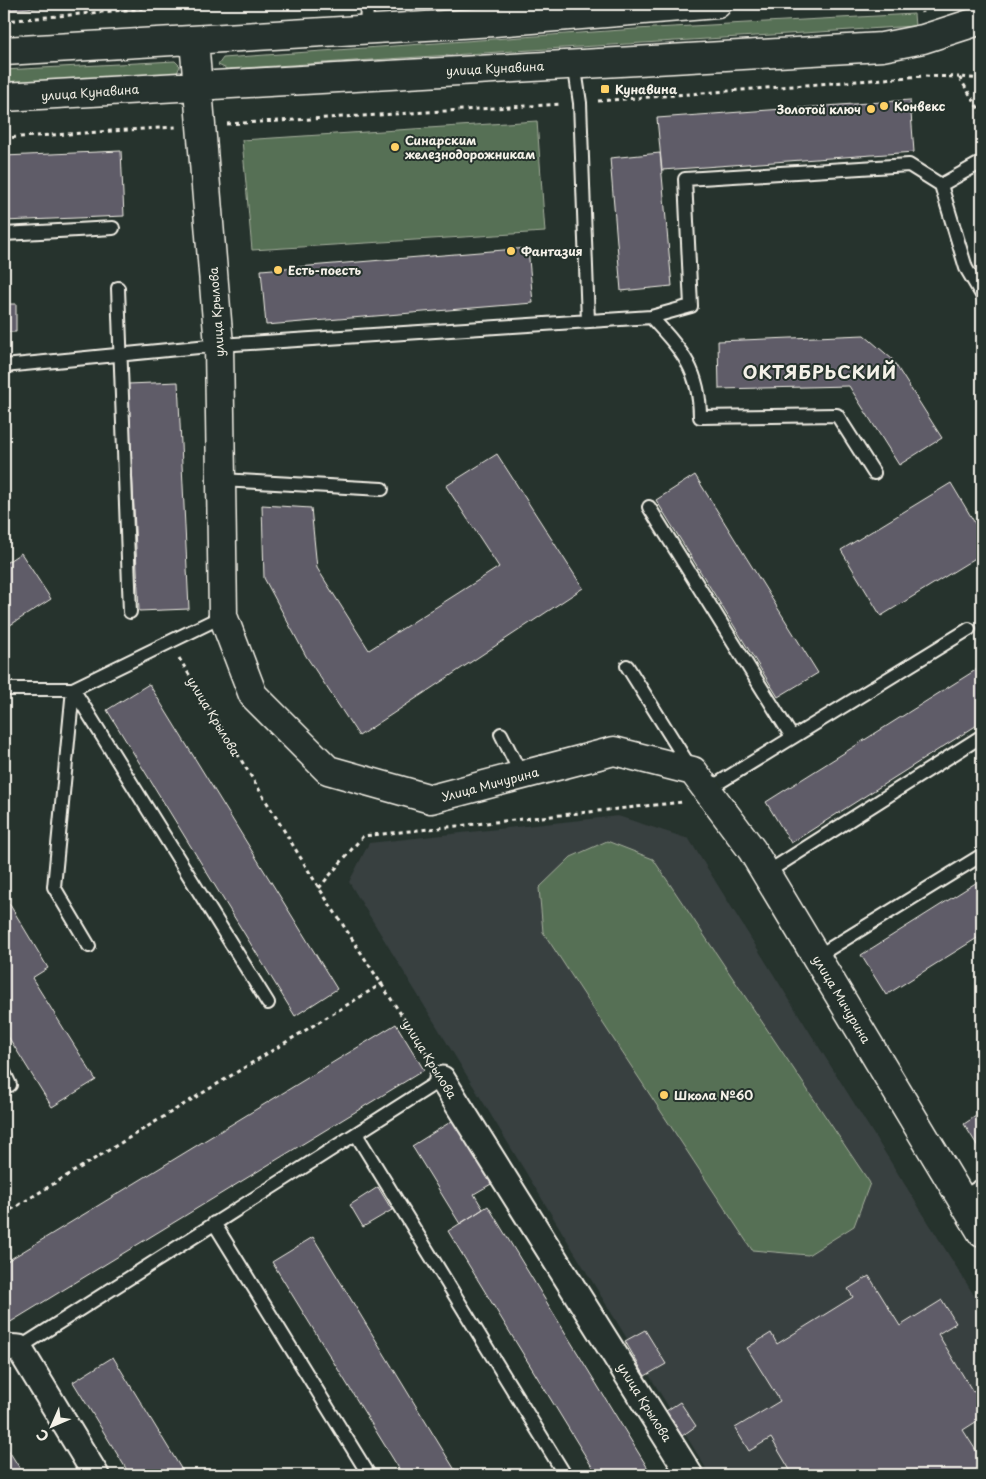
<svg xmlns="http://www.w3.org/2000/svg" width="986" height="1479" font-family="'Playpen Sans',sans-serif">
	<style>
		.built { fill: #373f3f }
		.green { fill: #576f55; stroke: #a6b09e }
		.building { fill: #5e5c68; stroke: #f4f1e8 }
		.lines { fill: none; stroke-linecap: round; stroke-linejoin: round }
		.lane-casing { stroke: #f4f1e8; stroke-width: 16 }
		.street-casing { stroke: #f4f1e8; stroke-width: 29 }
		.secondary-casing { stroke: #f4f1e8; stroke-width: 31 }
		.path { stroke: #f4f1e8; stroke-width: 3; stroke-dasharray: 4 4; stroke-linecap: butt }
		.lane { stroke: #26332d; stroke-width: 12 }
		.street { stroke: #26332d; stroke-width: 25 }
		.secondary { stroke: #26332d; stroke-width: 28 }
		.poi-dot { fill: #ffd166; stroke: #26332d; stroke-width: 2 }
		.labels { text-anchor: middle; dominant-baseline: central; stroke-width: 4; stroke-linejoin: round; paint-order: stroke }
		.street-label { font-size: 12px; fill: #f4f1e8; stroke: #26332d }
		.poi-label { font-size: 12px; font-weight: bold; fill: #f4f1e8; stroke: #26332d; text-anchor: start }
		.district-label { font-size: 18px; font-weight: bold; letter-spacing: 1px; fill: #f4f1e8; stroke: #26332d }
	</style>
	<rect width="100%" height="100%" fill="#26332d"/>
	<filter id="ink" filterUnits="userSpaceOnUse"><feTurbulence type="fractalNoise" baseFrequency=".02" numOctaves="2"/><feDisplacementMap in="SourceGraphic" scale="10" xChannelSelector="R" yChannelSelector="G"/><feConvolveMatrix kernelMatrix="1 2 1 2 8 2 1 2 1" color-interpolation-filters="sRGB"/></filter>
	<g filter="url(#ink)">
		<!-- built -->
		<path class="built" d="M618,816L689,839L982,1308V1475H710L349,882L369,843Z"/>
		<!-- green -->
		<path class="green" d="M914,14L915,26L227,69L218,65L223,58L636,29Z
			M175,61L180,66L177,73L4,83V70Z
			M537,121L545,232L252,250L242,140Z
			M607,841L653,859L870,1183L854,1226L808,1255L752,1250L543,932L539,888L571,857Z"/>
		<!-- building -->
		<path class="building" d="M4,4H83L4,10Z
			M910,100L914,152L662,170L657,118Z
			M121,151L124,216L4,221V156Z
			M660,153L672,286L621,291L610,158Z
			M528,248L533,303L266,325L261,270Z
			M4,304H16V332H4Z
			M864,335L892,359L942,438L899,465L849,386L719,389L718,341Z
			M178,382L189,609L139,611L128,384Z
			M497,454L583,588L359,736L306,656L264,578L262,505L311,508L317,568L369,650L499,567L446,486Z
			M695,475L818,673L778,697L656,500Z
			M951,483L982,535V554L881,616L841,550Z
			M21,553L51,599L4,629V564Z
			M982,666V722L791,843L766,802Z
			M149,684L337,989L295,1016L107,710Z
			M982,879V935L886,995L861,955Z
			M4,895L48,968L32,978L96,1080L52,1107L4,1030V994L6,992L4,989Z
			M396,1024L424,1070L4,1326V1263Z
			M982,1112V1153L964,1124Z
			M460,1116L498,1180L474,1194L483,1209L460,1224L412,1146Z
			M378,1187L392,1210L363,1227L350,1205Z
			M488,1206L652,1475H597L448,1231Z
			M313,1237L458,1475H403L272,1262Z
			M869,1276L900,1326L942,1300L956,1323L938,1334L973,1392L982,1387V1418L963,1430L982,1460V1475H793L771,1438L749,1451L735,1428L780,1401L747,1348L771,1333L777,1344L853,1297L848,1289Z
			M645,1330L666,1364L645,1376L625,1341Z
			M113,1357L185,1475H130L73,1382Z
			M680,1402L696,1426L682,1436L666,1411Z
			M4,1443L24,1475H4Z"/>
		<g class="lines">
			<!-- lane casing -->
			<g class="lane-casing">
				<path id="lane" d="M366,29L367,4
					M574,63L580,103L588,321
					M941,185L982,162
					M4,234L113,228
					M118,288L130,612
					M651,317C681,350 700,369 700,417L837,415L874,473
					M4,366L219,345L651,317L691,306L685,179L909,165L941,185L966,268L982,295
					M221,480L382,489
					M649,507L792,737
					M627,666L690,767
					M4,689H73L223,616
					M73,689L268,1003
					M73,689L54,887L89,946
					M501,734L522,776
					M707,790L969,629
					M766,873L982,736
					M816,957L982,855
					M4,1072L10,1085
					M356,1134L565,1475
					M961,1198L982,1185
					M214,1223L369,1475
					M19,1348L442,1079"/>
			</g>
			<!-- street casing -->
			<g class="street-casing">
				<path id="street" d="M442,1079L690,1475
					M4,1347L19,1348L96,1475"/>
			</g>
			<!-- secondary casing -->
			<g class="secondary-casing">
				<path id="secondary" d="M194,40L219,345L223,616L253,695L328,770L431,799L614,751L693,771L752,850L982,1233
					M4,51L494,22L717,4
					M4,97L882,47L923,39L982,20"/>
			</g>
			<!-- path -->
			<path class="path" d="M921,4L922,13
				M4,21L189,4
				M982,79L959,77L982,114
				M598,101L923,76L959,77
				M227,124L562,104
				M4,138L176,127
				M179,658L319,888L430,1059
				M319,888L363,836L683,802
				M4,1214L383,983"/>
			<!-- lane -->
			<use href="#lane" class="lane"/>
			<!-- street -->
			<use href="#street" class="street"/>
			<!-- secondary -->
			<use href="#secondary" class="secondary"/>
		</g>
	</g>
	<!-- markers -->
	<g class="poi-dot">
		<rect x="600" y="84" width="10" height="10" rx="2.5"/>
		<circle cx="884" cy="106" r="5"/>
		<circle cx="871" cy="109" r="5"/>
		<circle cx="395" cy="147" r="5"/>
		<circle cx="511" cy="251" r="5"/>
		<circle cx="278" cy="270" r="5"/>
		<circle cx="664" cy="1095" r="5"/>
	</g>
	<g class="labels">
		<!-- street labels -->
		<g class="street-label">
			<text transform="translate(495 68) rotate(-3)">улица Кунавина</text>
			<text transform="translate(90 92) rotate(-4)">улица Кунавина</text>
			<text transform="translate(216 312) rotate(-94)">улица Крылова</text>
			<text transform="translate(214 716) rotate(59)">улица Крылова</text>
			<text transform="translate(490 784) rotate(-15)">Улица Мичурина</text>
			<text transform="translate(842 999) rotate(59)">улица Мичурина</text>
			<text transform="translate(430 1059) rotate(58)">улица Крылова</text>
			<text transform="translate(645 1402) rotate(58)">улица Крылова</text>
		</g>
		<!-- poi labels -->
		<g class="poi-label">
			<text x="615" y="89">Кунавина</text>
			<text x="894" y="106">Конвекс</text>
			<text x="861" y="109" text-anchor="end">Золотой ключ</text>
			<text x="405" y="140">Синарским<tspan x="405" dy="14">железнодорожникам</tspan></text>
			<text x="521" y="251">Фантазия</text>
			<text x="288" y="270">Есть-поесть</text>
			<text x="674" y="1095">Школа №60</text>
		</g>
		<!-- district labels -->
		<g class="district-label">
			<text x="820" y="371">ОКТЯБРЬСКИЙ</text>
		</g>
	</g>
	<!-- margin -->
	<rect width="986" height="1479" fill="none" stroke="#26332d" stroke-width="20"/>
	<rect x="10" y="10" width="966" height="1459" fill="none" stroke="#f4f1e8" stroke-width="2" filter="url(#ink)"/>
	<!-- north arrow -->
	<g transform="translate(52 1426) rotate(225)" stroke="#26332d" stroke-width="4" paint-order="stroke">
	<path d="M0-4L9 19L0 12L-9 19Z" fill="#f4f1e8"/>
	<text y="-8" font-size="14" font-weight="bold" text-anchor="middle" fill="#f4f1e8">С</text>
	</g>
</svg>
